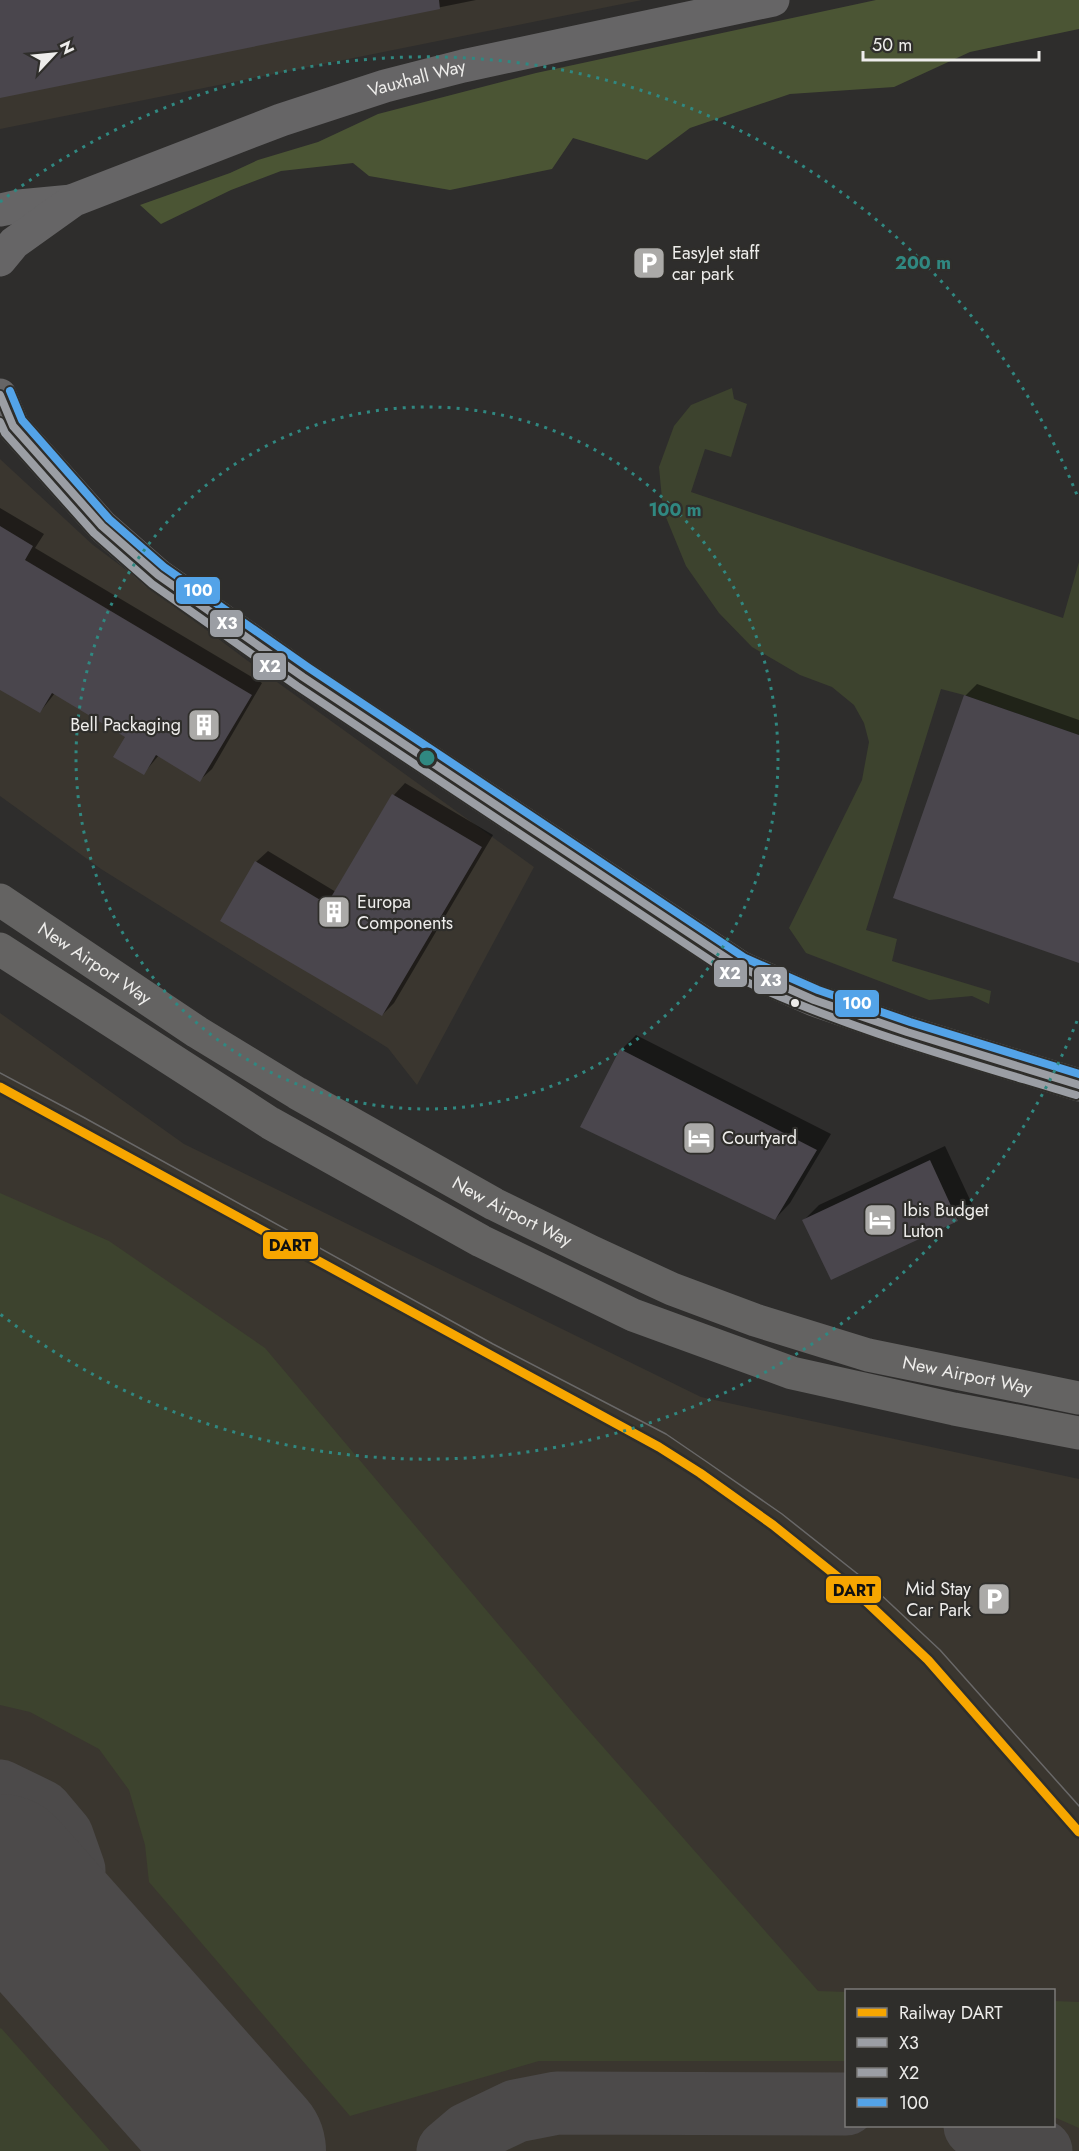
<svg xmlns="http://www.w3.org/2000/svg" width="1079" height="2151" font-family="Jost,sans-serif">
	<style>
		.built { fill: #3a362f; fill-rule: evenodd }
		.green { fill: #3d432e }
		.forest { fill: #4b5534 }
		.shadow { fill: #0007 }
		.lines { fill: none; stroke-linecap: round; stroke-linejoin: round }
		.taxiway { stroke: #4c4a4a; stroke-width: 63 }
		.runway { stroke: #4c4a4a; stroke-width: 158 }
		.building { fill: #4a464d }
		.major { stroke: #666566; stroke-width: 33 }
		.highway { stroke: #646362; stroke-width: 33 }
		.tram { stroke: #696868; stroke-width: 1.5 }
		.bus-1-casing { stroke: #2f2e2b; stroke-width: 12 }
		.bus-2-casing { stroke: #2f2e2b; stroke-width: 12 }
		.bus-3-casing { stroke: #2f2e2b; stroke-width: 12 }
		.bus-1 { stroke: #9b9ea4; stroke-width: 8 }
		.bus-2 { stroke: #9b9ea4; stroke-width: 8 }
		.bus-3 { stroke: #53a3e8; stroke-width: 8 }
		.rail-1-casing { stroke: #2f2e2b; stroke-width: 14 }
		.rail-1 { stroke: #f7a600; stroke-width: 9 }
		.ring { fill: none; stroke: #308881; stroke-width: 3; stroke-dasharray: 3 6 }
		.bus-dot { fill: #eeedeb; stroke: #2f2e2b; stroke-width: 2 }
		.labels { text-anchor: middle; dominant-baseline: central; stroke-width: 4.5; stroke-linejoin: round; paint-order: stroke }
		.street-label { font-size: 18px; fill: #eeedeb; stroke: #2f2e2b }
		.poi-label { font-size: 18px; fill: #eeedeb; stroke: #2f2e2b; text-anchor: start }
		.centre { fill: #308881; stroke: #2f2e2b; stroke-width: 3 }
		.ring-label { font-size: 18px; text-anchor: middle; font-weight: bold; fill: #308881; stroke: #2f2e2b; stroke-width: 4.5; stroke-linejoin: round; paint-order: stroke }
		.line-badge { stroke: #2f2e2b; stroke-width: 2 }
		.badge-label { font-size: 16px; text-anchor: middle; font-weight: bold; fill: #fff }
		.pale-badge-label { font-size: 16px; text-anchor: middle; font-weight: bold; fill: #111 }
	</style>
	<rect width="100%" height="100%" fill="#2e2d2c"/>
	<!-- built -->
	<path class="built" d="M0,0H642L0,129Z
		M0,459L93,545L252,664L534,867L417,1085L388,1048L101,869L0,796Z
		M0,1013L184,1144L701,1397L1079,1479V2151H0ZM846,1990H1054V2126H846Z"/>
	<!-- green -->
	<path class="green" d="M732,388L734,399L747,404L731,457L705,449L691,492L1063,618L1079,562V735L964,695L941,689L866,930L897,939L892,961L991,991L989,1004L972,996L929,1000L806,953L789,928L862,780L869,742L864,723L854,705L832,687L800,675L752,647L719,613L686,566L663,510L659,467L674,426L691,405Z
		M0,1193L109,1241L265,1348L574,1714L818,1991L846,1992V2061H539L350,2116L149,1882L145,1845L129,1790L99,1749L30,1712L0,1705Z
		M1054,2001L1079,2002V2128L1054,2117Z
		M0,2028L2,2029L110,2151H0Z"/>
	<!-- forest -->
	<path class="forest" d="M876,0H1079V29L970,52L894,87L790,94L690,128L647,160L573,138L552,169L450,190L369,176L353,163L281,171L231,190L161,224L140,205L230,173L258,160L318,142L378,114L536,73Z"/>
	<!-- shadow -->
	<path class="shadow" d="M0,0H476L0,96Z
		M0,508L44,534L35,548L262,683L212,769L200,780L159,755L144,773L127,736L55,693L40,712L0,688Z
		M977,684L1079,720V962L895,897L966,695Z
		M405,783L493,835L394,1003L382,1015L256,862L268,851L336,892L394,795Z
		M636,1035L831,1134L790,1203L775,1219L621,1050Z
		M945,1146L972,1204L957,1219L831,1278L804,1220L819,1205Z"/>
	<g class="lines">
		<!-- taxiway -->
		<path class="taxiway" d="M0,1791L41,1811L62,1836L74,1870L73,1918L61,1942L30,1957L0,1954
			M975,2126L1026,2144L1041,2151
			M448,2151L468,2134L516,2111L557,2103L846,2104"/>
		<!-- runway -->
		<path class="runway" d="M0,1873L247,2151"/>
	</g>
	<!-- building -->
	<path class="building" d="M0,0H439L440,9L0,98Z
		M0,526L33,546L25,560L252,695L200,782L156,755L144,775L113,757L125,737L52,693L40,713L0,690Z
		M964,695L1079,735V963L893,898Z
		M392,794L482,847L382,1016L220,921L255,861L327,904Z
		M620,1049L817,1150L775,1220L580,1127Z
		M930,1160L958,1221L831,1280L802,1220Z"/>
	<g class="lines">
		<!-- major -->
		<g class="major">
			<path d="M0,210L19,206L72,201"/>
			<path id="s1" d="M0,260L14,243L74,200L281,120L385,86L463,66L773,0"/>
			<path d="M0,395L13,426L102,526L158,575L303,677L740,967L814,1000L907,1032L1079,1085"/>
		</g>
		<!-- highway -->
		<g class="highway">
			<path id="s2" d="M0,900L197,1032L297,1093L494,1204L590,1251L672,1289L755,1320L868,1355L1079,1398"/>
			<path d="M0,949L270,1123L481,1241L633,1315L792,1373L954,1409L1079,1433"/>
		</g>
		<!-- tram -->
		<path class="tram" d="M0,1073L83,1117L493,1344L666,1434L707,1462L782,1514L864,1579L940,1650L1079,1806"/>
		<!-- bus-1 casing -->
		<g class="bus-1-casing">
			<path id="bus-1" d="M0,395L13,426L102,526L158,575L303,677L740,967L814,1000L907,1032L1079,1085"/>
		</g>
		<!-- bus-2 casing -->
		<g class="bus-2-casing">
			<path id="bus-2" d="M0,422L5,433L94,533L152,584L297,686L734,976C843,1028 961,1060 1076,1095"/>
		</g>
		<!-- bus-3 casing -->
		<g class="bus-3-casing">
			<path id="bus-3" d="M10,391L22,420L109,519L164,567L309,668L745,958L818,990L910,1022L1079,1074"/>
		</g>
		<!-- bus-1 -->
		<use href="#bus-1" class="bus-1"/>
		<!-- bus-2 -->
		<use href="#bus-2" class="bus-2"/>
		<!-- bus-3 -->
		<use href="#bus-3" class="bus-3"/>
		<!-- rail-1 casing -->
		<g class="rail-1-casing">
			<path id="rail-1" d="M0,1087L659,1447L700,1473L773,1525L854,1590L928,1660L1079,1832"/>
		</g>
		<!-- rail-1 -->
		<use href="#rail-1" class="rail-1"/>
	</g>
	<!-- distance rings -->
	<g class="ring">
		<circle cx="427" cy="758" r="351"/>
		<path d="M1077 1021A701 701 0 0 1 0 1314M0 202A701 701 0 0 1 1077 495"/>
	</g>
	<!-- icons -->
	<defs>
		<g id="parking-square" transform="scale(1.725)"><rect x="-9" y="-9" width="18" height="18" rx="4" fill="#abaaa8" stroke="#2f2e2b"/><path d="M-3.5-5.5H1a3.5 3.5 0 0 1 0 7H-1V5.5H-3.5ZM-1-3.4V-.6H.8a1.4 1.4 0 0 0 0-2.8Z" fill="#fff"/></g>
		<g id="building-square" transform="scale(1.725)"><rect x="-9" y="-9" width="18" height="18" rx="4" fill="#abaaa8" stroke="#2f2e2b"/><path d="M-4-6H4V6H1V3H-1V6H-4ZM-2.5-4.3h1.7v1.8h-1.7ZM.8-4.3h1.7v1.8H.8ZM-2.5-1h1.7V.8h-1.7ZM.8-1h1.7V.8H.8Z" fill="#fff"/></g>
		<g id="hotel-square" transform="scale(1.725)"><rect x="-9" y="-9" width="18" height="18" rx="4" fill="#abaaa8" stroke="#2f2e2b"/><path d="M-6-4.5h1.5V1H6V5H4.5V3h-9V5H-6ZM-4 0a1.8 1.8 0 1 1 3.6 0ZM.5 0V-2.5h3Q6-2.5 6 0Z" fill="#fff"/></g>
	</defs>
	<g fill-rule="evenodd">
		<use href="#parking-square" x="649" y="263"/>
		<use href="#building-square" x="204" y="725"/>
		<use href="#building-square" x="334" y="912"/>
		<use href="#hotel-square" x="699" y="1138"/>
		<use href="#hotel-square" x="880" y="1220"/>
		<use href="#parking-square" x="994" y="1599"/>
	</g>
	<!-- markers -->
	<circle class="bus-dot" cx="795" cy="1003" r="5"/>
	<g class="labels">
		<!-- street labels -->
		<g class="street-label">
			<text stroke="none"><textPath href="#s1" startOffset="460">Vauxhall Way</textPath></text>
			<text stroke="none"><textPath href="#s2" startOffset="114">New Airport Way</textPath></text>
			<text stroke="none"><textPath href="#s2" startOffset="600">New Airport Way</textPath></text>
			<text stroke="none"><textPath href="#s2" startOffset="1086">New Airport Way</textPath></text>
		</g>
		<!-- poi labels -->
		<g class="poi-label">
			<text x="672" y="253">EasyJet staff<tspan x="672" dy="21">car park</tspan></text>
			<text x="181" y="725" text-anchor="end">Bell Packaging</text>
			<text x="357" y="902">Europa<tspan x="357" dy="21">Components</tspan></text>
			<text x="722" y="1138">Courtyard</text>
			<text x="903" y="1210">Ibis Budget<tspan x="903" dy="21">Luton</tspan></text>
			<text x="971" y="1589" text-anchor="end">Mid Stay<tspan x="971" dy="21">Car Park</tspan></text>
		</g>
	</g>
	<circle cx="427" cy="758" r="9" class="centre"/>
	<g class="ring-label">
		<text x="923" y="269">200 m</text>
		<text x="675" y="516">100 m</text>
	</g>
	<g class="line-badge">
		<rect x="175" y="576" width="46" height="29" rx="6" fill="#53a3e8"/>
		<rect x="209" y="609" width="35" height="29" rx="6" fill="#9b9ea4"/>
		<rect x="252" y="652" width="35" height="29" rx="6" fill="#9b9ea4"/>
		<rect x="713" y="959" width="35" height="29" rx="6" fill="#9b9ea4"/>
		<rect x="753" y="966" width="35" height="29" rx="6" fill="#9b9ea4"/>
		<rect x="834" y="989" width="46" height="29" rx="6" fill="#53a3e8"/>
		<rect x="262" y="1231" width="57" height="29" rx="6" fill="#f7a600"/>
		<rect x="825" y="1575" width="57" height="29" rx="6" fill="#f7a600"/>
	</g>
	<g class="badge-label">
		<text x="198" y="596">100</text>
		<text x="227" y="629">X3</text>
		<text x="270" y="672">X2</text>
		<text x="730" y="979">X2</text>
		<text x="771" y="986">X3</text>
		<text x="857" y="1009">100</text>
	</g>
	<g class="pale-badge-label">
		<text x="290" y="1251">DART</text>
		<text x="854" y="1596">DART</text>
	</g>
	<!-- legend -->
	<rect x="845" y="1989" width="210" height="138" fill="#2f2e2b" stroke="#7b7a78" stroke-width="1.5"/>
	<rect x="857" y="2008" width="30" height="9" fill="#f7a600" stroke="#7b7a78" stroke-width="1.5"/>
	<text x="899" y="2019" font-size="18" fill="#eeedeb">Railway DART</text>
	<rect x="857" y="2038" width="30" height="9" fill="#9b9ea4" stroke="#7b7a78" stroke-width="1.5"/>
	<text x="899" y="2049" font-size="18" fill="#eeedeb">X3</text>
	<rect x="857" y="2068" width="30" height="9" fill="#9b9ea4" stroke="#7b7a78" stroke-width="1.5"/>
	<text x="899" y="2079" font-size="18" fill="#eeedeb">X2</text>
	<rect x="857" y="2098" width="30" height="9" fill="#53a3e8" stroke="#7b7a78" stroke-width="1.5"/>
	<text x="899" y="2109" font-size="18" fill="#eeedeb">100</text>
	<!-- north arrow -->
	<g transform="translate(54 54) rotate(64)" stroke="#2f2e2b" stroke-width="4.5" paint-order="stroke">
	<path d="M0-4.5L10 22L0 15L-10 22Z" fill="#eeedeb"/>
	<text y="-9" font-size="16" font-weight="bold" text-anchor="middle" fill="#eeedeb">N</text>
	</g>
	<!-- scale -->
	<path d="M863 51v9h176v-9" fill="none" stroke="#eeedeb" stroke-width="3"/>
	<text x="872" y="51" font-size="18" fill="#eeedeb" stroke="#2f2e2b" stroke-width="4.5" paint-order="stroke">50 m</text>
</svg>
